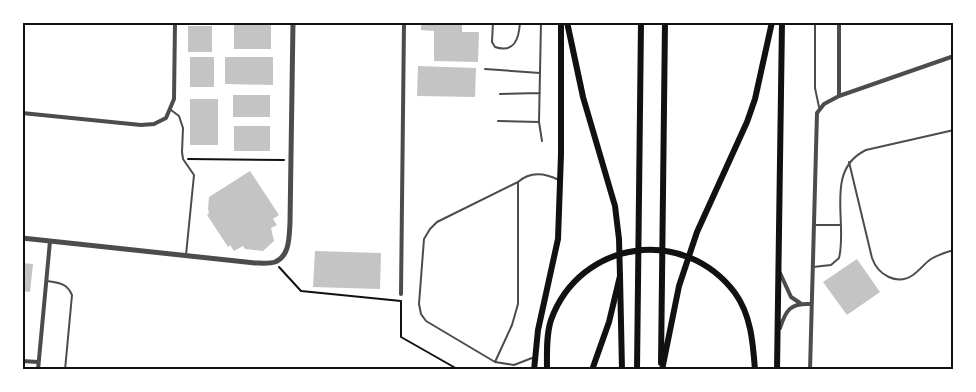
<svg xmlns="http://www.w3.org/2000/svg" width="976" height="392" font-family="Ubuntu,sans-serif">
	<style>
		.building { fill: #c4c4c4 }
		.lines { fill: none; stroke-linecap: round; stroke-linejoin: round }
		.path { stroke: #111; stroke-width: 2 }
		.service { stroke: #4c4c4c; stroke-width: 2 }
		.minor { stroke: #4c4c4c; stroke-width: 4 }
		.tertiary { stroke: #4c4c4c; stroke-width: 5 }
		.primary { stroke: #111; stroke-width: 6 }
		.trunk { stroke: #111; stroke-width: 6 }
		.neatline { fill: none; stroke: #111; stroke-width: 2 }
	</style>
	<rect width="100%" height="100%" fill="#fff"/>
	<!-- building -->
	<path class="building" d="M421,22H462V32H479L478,62L434,61V31L421,30Z
		M234,23H271V49H234Z
		M188,26H212V52H188Z
		M190,57H214V87H190Z
		M225,57H273V85L225,84Z
		M418,66L476,68L475,97L417,96Z
		M233,95H270V117H233Z
		M190,99H218V145H190Z
		M234,126H270V151H234Z
		M250,171L279,215L273,219L277,225L271,228L274,241L263,251L245,249L243,246L234,251L230,245L228,247L207,215L209,213L208,209L209,197Z
		M315,251L381,253L380,289L313,287Z
		M857,259L880,292L847,315L823,282Z
		M22,263L33,264L30,292L22,291Z"/>
	<g class="lines">
		<!-- path -->
		<path class="path" d="M188,159L284,160
			M279,267L301,291L401,301
			M401,301V337L459,370"/>
		<!-- service -->
		<path class="service" d="M493,22L492,42L495,47C514,53 519,40 520,22
			M541,22L539,122L542,141
			M815,22V88L819,107
			M485,69L540,73
			M500,94L540,93
			M171,110L179,116L183,128L182,152L183,159L194,175L186,255
			M498,121L539,122
			M849,162L872,258C878,275 897,286 913,275C920,270 925,263 931,259C938,255 946,252 954,250
			M815,225H840
			M813,267L831,265L839,258C848,222 824,170 866,150L954,130
			M47,281C59,283 67,283 72,295L65,370
			M532,358L514,365L495,362L426,321L421,314L419,304L424,239L430,229L437,222L518,182C530,171 545,173 559,180
			M495,362L512,325L518,304V182"/>
		<!-- minor -->
		<path class="minor" d="M839,96V22
			M22,113L141,125L154,124L166,118L174,99L175,22
			M780,273L791,297L800,303
			M401,294L404,22
			M780,328C786,310 790,303 811,304
			M22,361L38,362
			M38,370L50,241
			M810,370L817,113L824,104L839,96L954,56"/>
		<!-- tertiary -->
		<path class="tertiary" d="M22,238L255,263C260,263 269,264 275,262C290,256 289,237 290,223L293,22"/>
		<!-- primary -->
		<path class="primary" d="M567,22L583,97L615,206L619,239L620,276L609,322L592,370
			M534,370L538,330L558,239L561,154V22
			M547,370C547,354 546,335 551,320C580,240 684,225 735,293C751,315 753,343 755,370
			M777,370L782,22"/>
		<!-- trunk -->
		<path class="trunk" d="M620,276L622,370
			M661,363L665,22
			M637,370L641,22
			M662,370L679,286L697,232L747,122L755,99L772,22"/>
	</g>
	<!-- border -->
	<rect width="976" height="392" fill="none" stroke="#ffffff" stroke-width="48"/>
	<rect x="24" y="24" width="928" height="344" class="neatline"/>
</svg>
